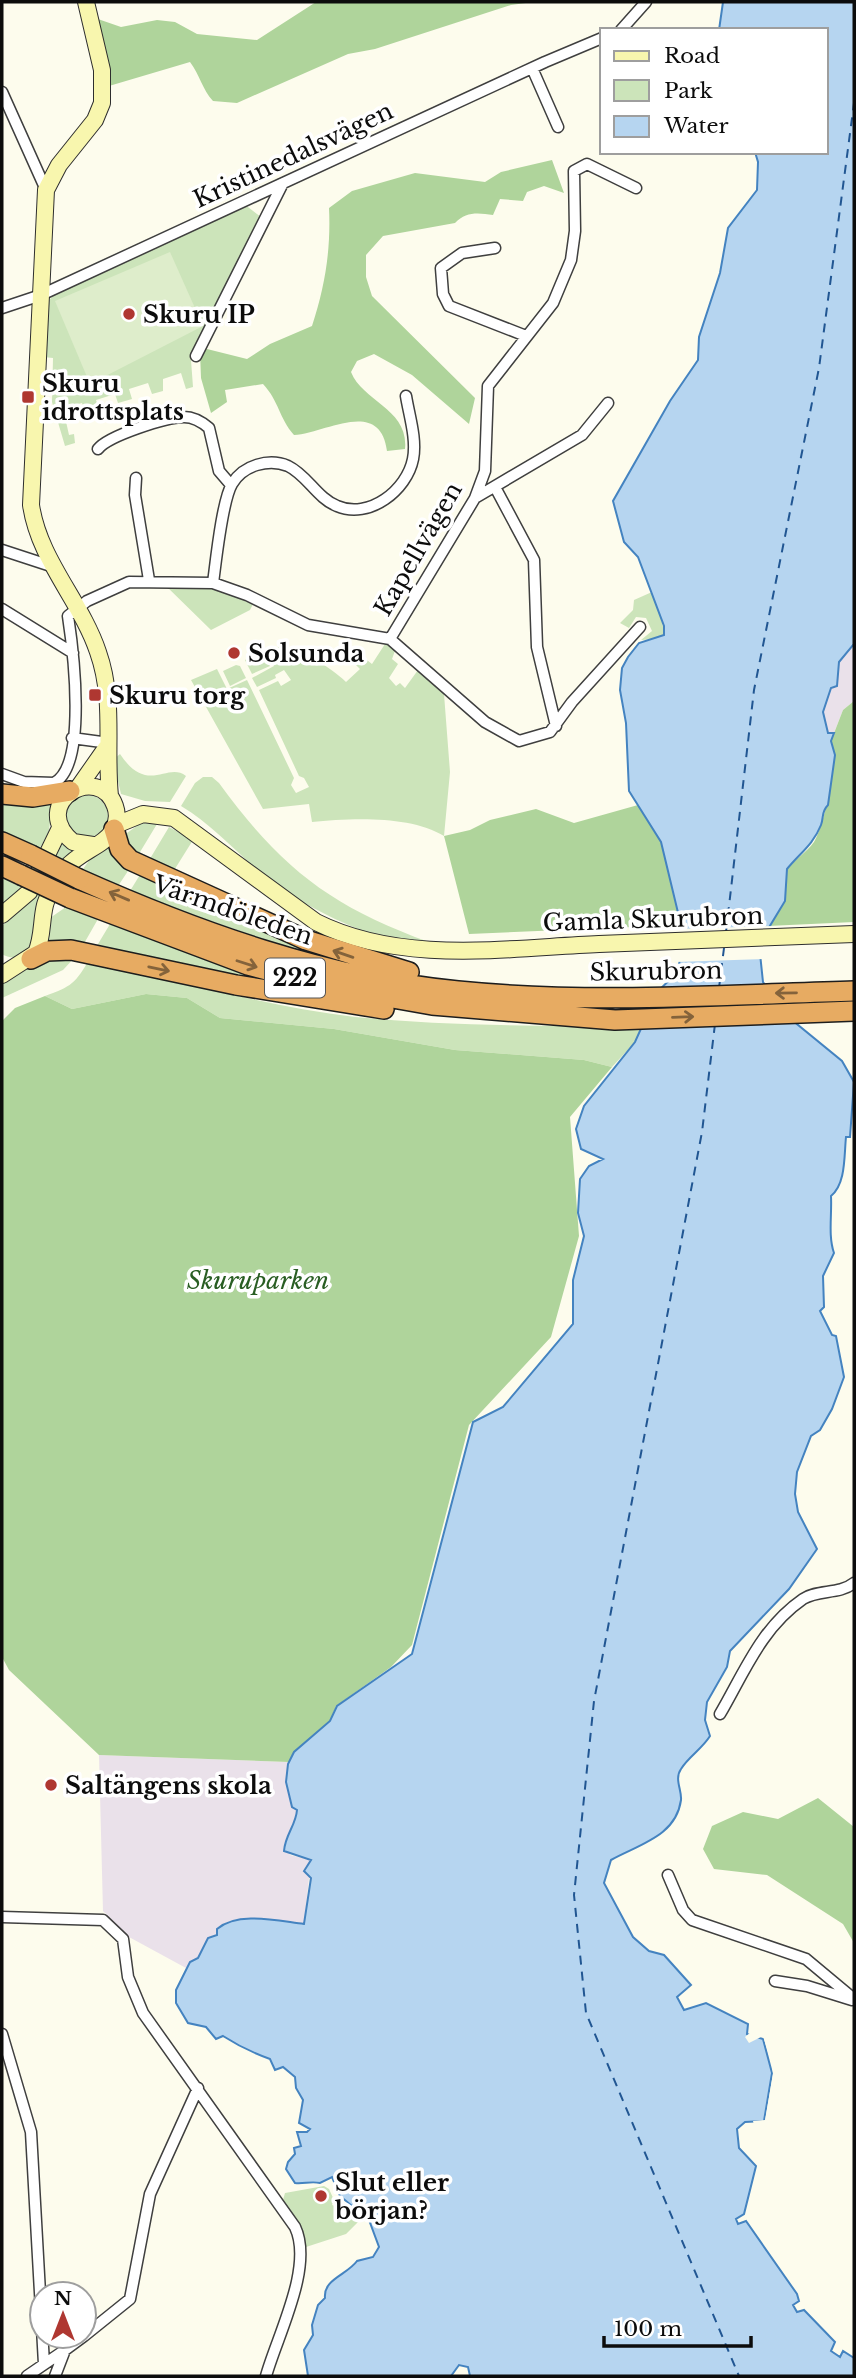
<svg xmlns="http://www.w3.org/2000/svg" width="856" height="2378" font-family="'Libre Baskerville',serif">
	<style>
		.industrial { fill: #eae1ea }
		.green { fill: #cce4ba }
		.forest { fill: #afd49b }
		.pitch { fill: #deedcb }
		.water { fill: #b6d5f0; stroke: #4483c0; stroke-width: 2 }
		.pier { fill: #fdfced }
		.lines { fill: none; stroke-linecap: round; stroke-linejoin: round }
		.ferry { stroke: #215692; stroke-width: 2; stroke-dasharray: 9 7; stroke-linecap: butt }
		.street-casing { stroke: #3f3f3f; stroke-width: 13 }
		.secondary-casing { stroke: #2e2e2e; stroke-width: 18 }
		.highway-casing { stroke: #1d1d1d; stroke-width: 22 }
		.street { stroke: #fff; stroke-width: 10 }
		.secondary { stroke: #f8f6ae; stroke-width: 16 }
		.highway { stroke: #e7ab62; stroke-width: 19 }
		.highway-bridge-casing { stroke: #1d1d1d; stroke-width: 22; stroke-linecap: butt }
		.highway-bridge { stroke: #e7ab62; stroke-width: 19 }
		.oneway { stroke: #84633b }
		.poi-dot { fill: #af3731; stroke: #fff; stroke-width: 2.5 }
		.labels { text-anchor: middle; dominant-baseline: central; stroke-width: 7; stroke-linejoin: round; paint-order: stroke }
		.shield { fill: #fff; stroke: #555; stroke-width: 2 }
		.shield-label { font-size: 23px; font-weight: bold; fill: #0c0c0c }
		.street-label { font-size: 24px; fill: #0c0c0c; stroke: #fff }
		.poi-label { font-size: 24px; font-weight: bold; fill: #0c0c0c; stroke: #fff; text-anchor: start }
		.park-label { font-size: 24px; font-style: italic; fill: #295e23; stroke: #fff }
	</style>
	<rect width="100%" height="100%" fill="#fdfced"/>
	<!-- industrial -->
	<path class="industrial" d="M854,644V701L843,710L834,733H828L822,712L831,687L837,686L839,662Z
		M99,1755L289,1762L286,1782L292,1807L297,1809L296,1821L286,1838L290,1855L311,1860L304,1924L237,1919L223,1924L198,1958L186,1968L129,1937L103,1911Z"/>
	<!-- green -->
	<path class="green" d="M244,204L261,217L191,360L193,387L186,389L181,373L163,379V391L152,394L148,383L129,389L132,399L118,403L115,394L96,400L99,409L85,413L82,403L63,408L69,435L74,434L75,443L65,446L52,402L53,358L43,357L47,303L55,293Z
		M164,584L213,588L253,604L250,610L211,630Z
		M652,592L657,601L665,635L658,639L641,640L652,631L646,618L636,617L629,628L620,623L633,610L634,600Z
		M385,644L396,648L392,659L398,664L389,678L396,686L400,683L405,688L418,670L444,694L450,772L444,836C411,815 350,818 312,822L309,804L263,809L191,680L217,669L227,689L247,680L294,778L291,785L296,793L309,787L304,778L299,776L259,690L278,681L281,686L291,680L284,670L275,675L276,678L257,687L252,678L274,666L266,648C290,642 329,665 346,682L360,669L355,664L363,657L372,664Z
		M263,652L270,666L252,674L245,660Z
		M236,665L240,666L246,678L230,686L223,671Z
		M120,754C148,796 167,761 186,776L170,802L145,801L121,794L113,760Z
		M203,777H212L219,783C281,868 330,906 429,942C387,950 305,907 272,882C241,858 215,826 181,806L195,783Z
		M66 816a21 21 0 1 1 42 0a21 21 0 1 1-42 0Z
		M2,800L53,801L48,837L38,850L2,833Z
		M141,823L157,824L137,857L126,840L127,833Z
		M169,827L193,840L173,872L148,862Z
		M61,842L73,850C56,866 40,893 35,916C33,926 35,938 30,948C24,958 11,960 2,954V926L34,895Z
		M109,848L130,868L118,886L83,869L90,859Z
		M141,873L386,972L304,953L150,900L130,891Z
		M2,877L23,888L2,904Z
		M66,907L98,919L82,947L46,948L50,918Z
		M110,924L291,987L95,949Z
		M76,956L63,970L2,998V982C21,965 51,958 76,956Z
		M90,958C177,980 265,1007 355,1017C451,1026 546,1027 642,1025L635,1042L612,1067L584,1060L455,1050L334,1029L220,1018L187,998L146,994L72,1009L45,996C71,987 76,983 90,958Z
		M324,2186L329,2189L334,2200L332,2205L347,2210L358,2222L346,2234L306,2247L300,2227L283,2200L285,2193Z"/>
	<!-- forest -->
	<path class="forest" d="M316,2H533L511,5L375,49L348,54L237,103L213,101C202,89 200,75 190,62L109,86L95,18L121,27L157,20L175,22L197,34L257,40Z
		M552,160L564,193L544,186L527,192L523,201L500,199L493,215C479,213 466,211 455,223L383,236L366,255V277L372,296L475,398L469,424L412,375L374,354L357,361L351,372C363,402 409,409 405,449L387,451C380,397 326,433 294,435C279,418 279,401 263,384L225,390L227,402L211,413L201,378L200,352L207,349L247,359L270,344L312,326C325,286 331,250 329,208L352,191L415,173L485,182L501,172Z
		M854,701V922L768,926L785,901L787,870C795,859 806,853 814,842C824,827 839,757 831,741L843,710Z
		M638,805L661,842L681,925L469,934L444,836L470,830L490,820L536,809L574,823Z
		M146,994L187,998L220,1018L334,1029L455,1050L584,1060L612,1067L570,1117L579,1236L551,1337L469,1425L412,1645L391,1667L336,1706L329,1723L293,1753L289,1762L99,1755L9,1670L2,1657V1021L15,1008L45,996L72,1009Z
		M818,1798L854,1827V1943L843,1924L767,1875L714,1869L703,1849L712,1826L743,1812L778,1819Z"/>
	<!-- pitch -->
	<path class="pitch" d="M170,252L203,326L90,384L55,301Z"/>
	<!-- water -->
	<path class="water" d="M723,2H854V644L839,662L837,686L831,688L823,712L828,733H834L831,741L835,755L828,805C821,812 824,817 821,825C813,845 800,853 787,869L785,901L759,944L763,982L792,1020L842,1061L854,1082L850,1137H846C844,1156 846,1184 831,1196C832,1215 828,1236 834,1253L823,1276L824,1307L820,1311L832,1335L836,1336L844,1377L832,1409L820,1430L811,1436L797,1472L795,1494L798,1512L817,1549L789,1589L730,1651L727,1667L707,1702L705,1720L710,1736C702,1749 688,1757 681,1769C674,1779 682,1790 681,1800C676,1836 640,1844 611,1860L604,1883L633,1937L649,1951L664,1955L691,1985L677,1997L684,2010L706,2003L748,2024L747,2034L763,2039L772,2073L764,2121L745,2122L737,2129L739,2148L756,2166L744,2214L736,2219L738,2224L746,2221L797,2294L799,2301L793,2305L797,2312L804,2310L835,2342L831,2351L840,2357L843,2351L854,2358V2376H470L468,2367L459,2365L451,2376H308L304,2350L313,2335L312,2325L318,2305L325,2298C323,2279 347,2275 357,2261L373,2257L379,2247L369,2220L340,2196L332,2177L320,2183C311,2181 304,2184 295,2183L286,2169L288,2162L295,2154L294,2148L301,2146L297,2132H307L310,2129L299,2123L303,2100L296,2088L295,2077L283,2067L275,2070L270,2059C253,2053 237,2045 223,2036L216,2039L206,2027L188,2023L176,2003V1990L190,1962L198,1958L208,1938L217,1935V1929C238,1911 278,1921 304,1924L311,1878L304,1871L311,1860L284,1851C285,1835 296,1825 297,1810L292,1807L286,1782L288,1764L294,1752L330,1721L337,1706L412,1654L473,1422L503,1407L573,1324V1280L584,1236L578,1213L580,1179L589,1166L603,1159L581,1149L576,1129L584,1106L635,1042L658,991L679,971L681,925L661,842L629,791L626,723L620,690L622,668L628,657L639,643L664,635V626L638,557L624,542L613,501L670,401L698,360L699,337L720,273L728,228L757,190L758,162L755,152H826V30H719Z"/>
	<!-- pier -->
	<path class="pier" d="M773,926L763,945L764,959L675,962L677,929Z
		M751,2032L765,2037L774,2064L775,2073L768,2121L765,2124L754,2125L753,2121L765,2120L773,2074L772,2065L763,2036L749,2043L745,2037Z"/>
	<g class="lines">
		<!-- ferry -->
		<path class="ferry" d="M726,932L754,690L819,368L854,103
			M719,988L724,948
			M715,1024L702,1132L594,1701L574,1895L586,2013L739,2376"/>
		<!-- street casing -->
		<g class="street-casing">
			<path id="street" d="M621,30L646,2
				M532,68L558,127
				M2,92L46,190
				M495,248L462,253L441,268L443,294L449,306L526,336
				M2,308L41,295L545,62L602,38
				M196,356L283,183
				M98,449C108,436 166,417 184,417C194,417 202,422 209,428L219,471L231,485
				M136,478L135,495L149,580
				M495,487L534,560L537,647L556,726
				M475,498L582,435L608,403
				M2,550L54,567
				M213,583C216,561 222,501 232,484C243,465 269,458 288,466C307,475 317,498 337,506C369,520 407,490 413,459C417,439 409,415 406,396
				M2,609L73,653
				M390,639L475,498L485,471L488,386L553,303L571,260L575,231L574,171L587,164L636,188
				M72,738L109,743
				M2,774L24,782L54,783C88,765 73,649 68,616L87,601L129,582L213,583L247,595L308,625L390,639L485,722L519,741L550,732L572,702L640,627
				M720,1714C744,1673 761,1628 803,1599C818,1589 839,1595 854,1583
				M668,1875L683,1910L692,1920L806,1959L854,1999
				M2,1917L103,1920L123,1939L128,1977L143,2013L295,2227C314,2267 277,2336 266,2376
				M775,1981L807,1986L852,2000
				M2,2034L31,2132L44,2364
				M84,2336L130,2299L150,2194L198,2088
				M27,2376L65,2350
				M55,2376L65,2350L84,2336"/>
		</g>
		<!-- secondary casing -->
		<g class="secondary-casing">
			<path id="secondary" d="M86,2L102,70V103L95,120L59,165L46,190L31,505C39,560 81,601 98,652C115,700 105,747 110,796
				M78,788L106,748
				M116,825L143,814L174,818L316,922C402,965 506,948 599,944C684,941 769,937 854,934
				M2,915L29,892L60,828
				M2,975L36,953C43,937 41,921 45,905C48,893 59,878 66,868C79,852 102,847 112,832C117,824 118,814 115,806C99,761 27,803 73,842L93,845"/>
		</g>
		<!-- highway casing -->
		<g class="highway-casing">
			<path id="highway" d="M2,794L33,797L70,791
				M114,829L120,849L130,860L306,940L409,972
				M2,842L31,855
				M2,866L21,875
				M79,879C198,932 326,978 458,991C589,1004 723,995 854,991
				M70,898L248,965L336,988L432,1005L615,1020L854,1011
				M31,959L47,951L71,950L236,985L384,1009"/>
		</g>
		<!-- street -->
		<use href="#street" class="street"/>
		<!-- secondary -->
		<use href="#secondary" class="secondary"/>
		<!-- highway -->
		<use href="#highway" class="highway"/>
		<!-- highway-bridge casing -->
		<g class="highway-bridge-casing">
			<path id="highway-bridge" d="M31,855L79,879
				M21,875L70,898"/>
		</g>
		<!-- highway-bridge -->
		<use href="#highway-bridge" class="highway-bridge"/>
	</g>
	<!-- one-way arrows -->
	<defs><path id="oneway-shaft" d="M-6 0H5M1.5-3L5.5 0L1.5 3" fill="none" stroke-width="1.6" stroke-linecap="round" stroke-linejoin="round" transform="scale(1.75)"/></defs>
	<g class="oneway">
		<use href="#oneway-shaft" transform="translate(119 896) rotate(-157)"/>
		<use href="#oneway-shaft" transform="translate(343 954) rotate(-161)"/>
		<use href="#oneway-shaft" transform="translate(247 964) rotate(18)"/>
		<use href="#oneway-shaft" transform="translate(159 969) rotate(12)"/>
		<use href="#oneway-shaft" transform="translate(786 993) rotate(179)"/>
		<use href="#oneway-shaft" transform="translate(683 1017) rotate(-2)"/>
	</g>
	<!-- markers -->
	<g class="poi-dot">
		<circle cx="129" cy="314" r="7"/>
		<rect x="21" y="390" width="14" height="14" rx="3.5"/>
		<circle cx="234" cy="653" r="7"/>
		<rect x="88" y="688" width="14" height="14" rx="3.5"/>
		<circle cx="51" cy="1785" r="7"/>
		<circle cx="321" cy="2196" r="7"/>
	</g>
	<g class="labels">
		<!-- shield labels -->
		<rect class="shield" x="265" y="958.5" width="60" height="39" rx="5"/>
		<g class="shield-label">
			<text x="295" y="978">222</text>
		</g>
		<!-- street labels -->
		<g class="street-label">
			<text transform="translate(293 155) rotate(-25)">Kristinedalsvägen</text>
			<text transform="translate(418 549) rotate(-60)">Kapellvägen</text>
			<text transform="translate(233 910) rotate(19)">Värmdöleden</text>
			<text transform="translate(653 919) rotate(-2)">Gamla Skurubron</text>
			<text transform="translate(656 971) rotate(-1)">Skurubron</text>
		</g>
		<!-- poi labels -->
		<g class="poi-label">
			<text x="143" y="314">Skuru IP</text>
			<text x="42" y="383">Skuru<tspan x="42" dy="28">idrottsplats</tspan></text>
			<text x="248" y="653">Solsunda</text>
			<text x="109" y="695">Skuru torg</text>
			<text x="65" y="1785">Saltängens skola</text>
			<text x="335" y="2182">Slut eller<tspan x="335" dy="28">början?</tspan></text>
		</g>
		<!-- park labels -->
		<g class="park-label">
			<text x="258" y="1280">Skuruparken</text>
		</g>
	</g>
	<!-- border -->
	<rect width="856" height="2378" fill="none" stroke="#0c0c0c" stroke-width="7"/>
	<!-- legend -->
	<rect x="600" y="28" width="228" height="126" fill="#ffffff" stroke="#9e9e9e" stroke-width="2"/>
	<rect x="614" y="51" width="35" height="10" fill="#f8f6ae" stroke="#9e9e9e" stroke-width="2"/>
	<text x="664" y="63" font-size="21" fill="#0c0c0c">Road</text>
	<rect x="614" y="80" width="35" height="21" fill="#cce4ba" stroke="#9e9e9e" stroke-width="2"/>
	<text x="664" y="98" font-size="21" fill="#0c0c0c">Park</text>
	<rect x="614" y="116" width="35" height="21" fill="#b6d5f0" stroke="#9e9e9e" stroke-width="2"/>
	<text x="664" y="133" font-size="21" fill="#0c0c0c">Water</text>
	<!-- north arrow -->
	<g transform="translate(63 2315)"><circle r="33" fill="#ffffff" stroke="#9e9e9e" stroke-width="2"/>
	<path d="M0-5L12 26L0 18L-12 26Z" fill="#af3731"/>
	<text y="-10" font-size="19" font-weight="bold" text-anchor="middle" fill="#0c0c0c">N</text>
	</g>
	<!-- scale -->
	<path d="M604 2336v10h147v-10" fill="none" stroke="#0c0c0c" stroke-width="3.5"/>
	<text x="614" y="2336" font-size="21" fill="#0c0c0c" stroke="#ffffff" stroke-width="5" paint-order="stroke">100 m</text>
</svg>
